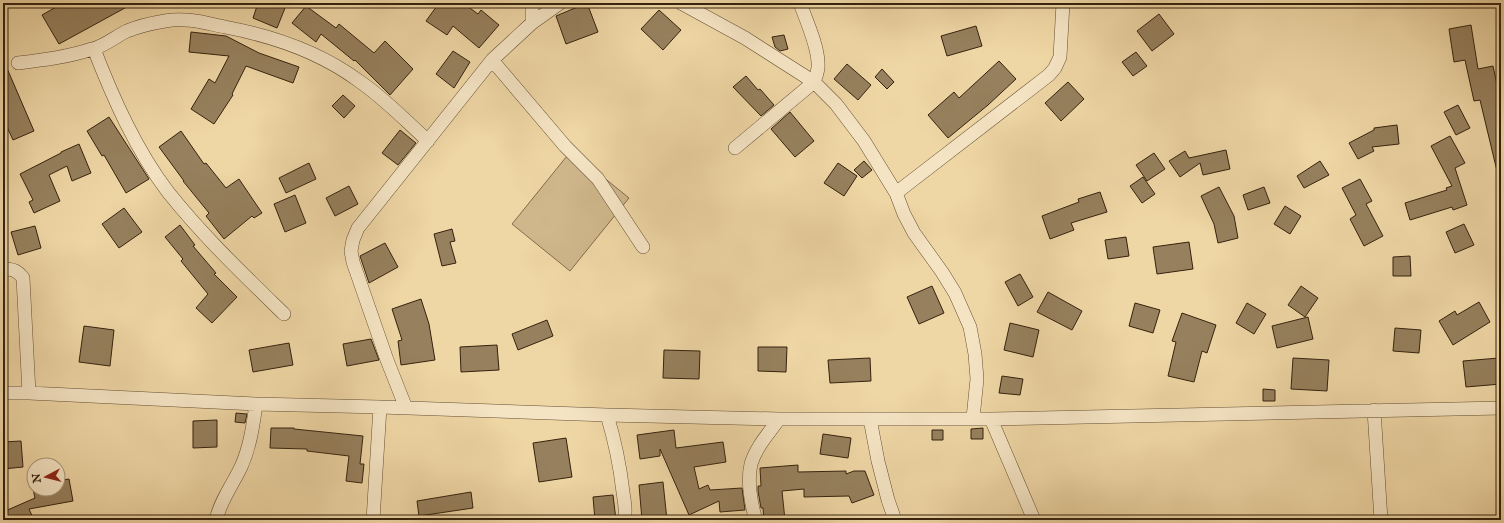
<svg xmlns="http://www.w3.org/2000/svg" width="1504" height="523" font-family="'IM FELL English',serif">
	<style>
		.green { fill: #cfb78b; stroke: #826c4c }
		.building { fill: #96805d; stroke: #35220e }
		.lines { fill: none; stroke-linecap: round; stroke-linejoin: round }
		.minor-casing { stroke: #644f34; stroke-width: 14 }
		.minor { stroke: #f5e4c4; stroke-width: 13 }
	</style>
	<rect width="100%" height="100%" fill="#efd6a5"/>
	<filter id="stains"><feTurbulence type="fractalNoise" baseFrequency=".005" numOctaves="4"/><feColorMatrix values="0 0 0 0 .2 0 0 0 0 .09 0 0 0 0 .02 0 0 0 .5 -.17"/></filter>
	<radialGradient id="worn" r=".72"><stop offset=".6" stop-color="#630" stop-opacity="0"/><stop offset="1" stop-color="#630" stop-opacity=".3"/></radialGradient>
	<!-- green -->
	<path class="green" d="M571,151L629,198L570,271L512,224Z"/>
	<!-- building -->
	<path class="building" d="M63,3H134L59,44L42,15Z
		M258,3H287L277,28L253,18Z
		M439,3H463L478,14L481,10L499,25L479,48L453,26L447,35L426,21Z
		M587,3L598,32L566,44L556,16Z
		M306,6L336,28L339,24L374,53L385,41L413,69L390,95L355,60L354,61L321,34L316,42L292,23Z
		M659,10L681,30L663,50L641,29Z
		M1159,14L1174,34L1152,51L1137,31Z
		M1471,25L1478,69L1493,66L1501,103V171H1497L1480,100L1474,101L1465,60L1454,62L1449,29Z
		M976,26L982,46L947,56L941,36Z
		M191,32L226,36L259,53L299,67L293,83L246,66L232,94L233,95L214,124L191,109L209,79L215,83L229,56L189,52Z
		M784,35L788,49L780,51L775,47L772,37Z
		M453,51L470,62L454,88L436,74Z
		M1136,52L1147,66L1133,76L1122,62Z
		M3,59L34,131L13,140L3,118Z
		M999,61L1016,79L988,105L948,138L928,115L954,92L959,98Z
		M847,64L871,85L858,100L834,79Z
		M882,69L894,82L887,89L875,77Z
		M746,76L758,90L760,89L774,105L761,116L733,87Z
		M1068,82L1084,99L1061,121L1045,103Z
		M343,95L355,106L344,118L332,106Z
		M1458,105L1470,128L1456,135L1444,112Z
		M790,112L814,141L795,157L771,129Z
		M109,117L149,179L126,193L104,155L102,156L87,131Z
		M1397,125L1399,144L1372,147L1374,151L1358,159L1349,143L1374,130V128Z
		M400,130L416,143L398,165L382,153Z
		M181,131L204,164L206,163L226,188L239,179L262,213L254,218L252,216L224,239L206,216L209,213L183,181H184L159,147Z
		M1450,136L1465,163L1455,168L1467,205L1453,210L1452,207L1410,220L1405,203L1447,190L1446,188L1452,186L1431,146Z
		M79,144L91,173L72,181L67,166L49,175L60,201L34,213L29,202L33,200L20,174L61,153V152Z
		M1226,150L1230,169L1203,175L1200,163L1180,177L1169,161L1185,151L1189,158Z
		M1154,153L1165,169L1147,181L1136,165Z
		M864,161L872,170L862,178L854,170Z
		M1320,161L1329,175L1304,188L1297,176Z
		M309,163L316,179L286,193L279,178Z
		M838,163L857,176L844,196L824,183Z
		M1143,177L1155,194L1142,203L1130,186Z
		M1360,179L1372,201L1366,204L1383,236L1364,246L1350,219L1356,215L1342,188Z
		M349,186L358,204L335,216L326,198Z
		M1219,187L1234,216L1238,238L1218,243L1214,224L1201,196Z
		M1264,187L1270,203L1248,210L1243,195Z
		M1100,192L1107,212L1071,223L1074,230L1050,239L1042,216L1079,202L1078,199Z
		M295,195L306,223L285,232L274,204Z
		M1285,206L1301,216L1290,234L1274,224Z
		M124,208L142,232L119,248L102,224Z
		M1464,224L1474,245L1455,253L1446,232Z
		M180,225L195,245L193,246L216,273L214,274L237,297L212,323L196,308L208,294L181,261L183,259L165,237Z
		M35,226L41,248L18,255L11,232Z
		M452,229L455,241L450,242L456,263L442,266L434,234Z
		M1126,237L1129,256L1108,259L1105,240Z
		M1189,242L1193,269L1157,274L1153,247Z
		M385,243L398,267L369,283L360,256Z
		M1410,256L1411,276H1393V257Z
		M1020,274L1033,297L1018,306L1005,282Z
		M932,286L944,313L919,324L907,297Z
		M1301,286L1318,298L1305,317L1288,305Z
		M1048,292L1082,311L1072,330L1037,312Z
		M421,299L429,324L435,360L401,365L398,341L402,340L392,309Z
		M1479,302L1490,322L1453,345L1439,321L1455,311L1457,315Z
		M1135,303L1160,310L1153,333L1129,326Z
		M1247,303L1266,314L1254,334L1236,323Z
		M1182,313L1216,325L1207,353L1202,351L1194,382L1168,376L1176,342L1172,341Z
		M1308,317L1313,339L1277,348L1272,326Z
		M547,320L553,336L518,350L512,334Z
		M1010,323L1039,330L1033,357L1004,350Z
		M84,326L114,330L110,366L79,362Z
		M1395,328L1421,330L1419,353L1393,351Z
		M371,339L379,360L347,366L343,344Z
		M289,343L293,365L253,372L249,350Z
		M497,345L499,370L461,372L460,347Z
		M758,347H787L786,372L758,371Z
		M664,350L700,351L699,379L663,378Z
		M870,358L871,381L830,383L828,360Z
		M1293,358L1329,360L1327,391L1291,389Z
		M1499,358L1501,384L1466,387L1463,361Z
		M1002,376L1023,379L1020,395L999,393Z
		M1263,389L1275,390V401H1263Z
		M236,413L247,414L245,423L235,422Z
		M217,420V447L193,448V421Z
		M271,428H294V429L363,436L360,464H364L362,483L346,481L349,456L307,451V449L270,448Z
		M983,428V439H971V429Z
		M674,430L676,448L723,442L726,462L694,467L699,489L708,485L710,490L742,488L745,510L720,512L719,501L689,515L660,449V456L640,459L637,435Z
		M932,430H943V440H932Z
		M823,434L851,438L848,458L820,454Z
		M566,438L572,477L539,482L533,443Z
		M21,441L23,467L3,469V442Z
		M798,465V472L846,471V474L854,471H865L874,495L852,503L849,496L804,497V489L782,491L785,520H764L763,508H761L758,491V486H761L760,468Z
		M69,479L73,501L29,509L34,520H3V512L35,498L33,489H58V481Z
		M663,482L667,520H642L639,485Z
		M471,492L473,508L419,516L417,501Z
		M613,495L616,520H595L593,497Z"/>
	<g class="lines">
		<!-- minor casing -->
		<g class="minor-casing">
			<path id="minor" d="M532,3V23
				M681,3L745,38L814,82L836,104L864,141L896,193L904,214L914,233L942,272L955,293L970,327L975,354L977,379L973,418
				M94,49C113,98 136,150 168,192C203,236 244,275 284,314
				M492,60L565,146L598,179L643,247
				M18,63C43,60 68,57 92,49C105,46 116,36 127,31C139,26 153,23 165,21C186,17 205,23 225,27C273,36 320,52 359,81C384,98 405,120 428,141
				M735,148L814,82C816,76 819,70 818,63C818,46 806,20 800,3
				M896,193L1049,75L1055,68L1060,57L1063,3
				M3,269C12,269 17,270 23,278L29,393
				M3,393H29L256,404L380,407L607,415L779,419H991L1501,408
				M406,408L387,360L353,262L351,251L353,240L358,228L492,60L532,23L560,3
				M1374,410L1381,520
				M607,415C615,441 620,466 623,492C624,501 627,511 624,520
				M870,419L878,461L888,500L895,520
				M991,419L1034,520
				M216,520C220,501 233,484 241,467C250,447 253,426 256,404
				M373,520L380,407
				M756,520C751,504 747,481 751,464C756,447 769,433 779,419"/>
		</g>
		<!-- minor -->
		<use href="#minor" class="minor"/>
	</g>
	<!-- margin -->
	<rect width="1504" height="523" fill="none" stroke="#efd6a5" stroke-width="16"/>
	<rect x="4" y="4" width="1496" height="515" fill="none" stroke="#35220e" stroke-width="2"/>
	<rect x="8" y="8" width="1488" height="507" fill="none" stroke="#35220e"/>
	<!-- north arrow -->
	<g transform="translate(46 477) rotate(263)"><circle r="19" fill="#f5e4c4" stroke="#a8967b"/>
	<path d="M0-3L7 15L0 10L-7 15Z" fill="#8f2418"/>
	<text y="-6" font-size="11" font-weight="bold" text-anchor="middle" fill="#35220e">N</text>
	</g>
	<rect width="100%" height="100%" filter="url(#stains)"/>
	<rect width="100%" height="100%" fill="url(#worn)"/>
</svg>
